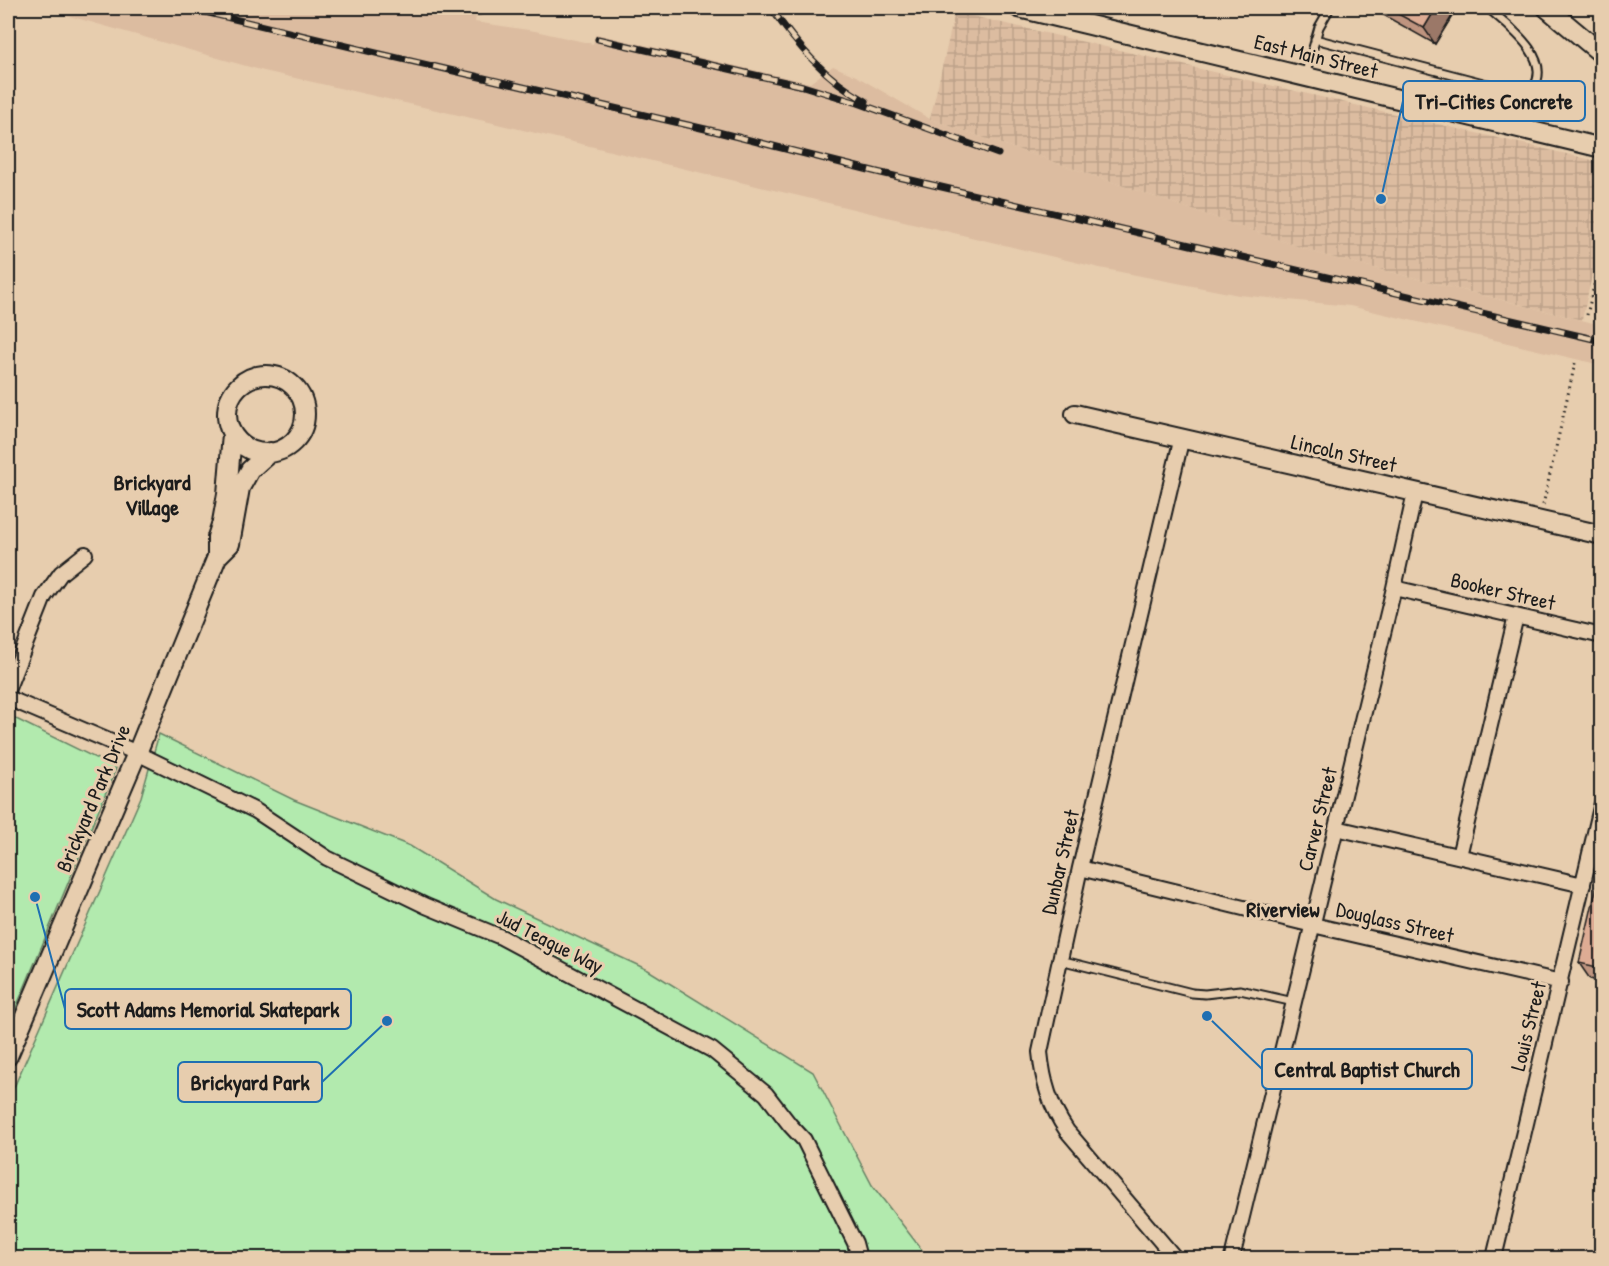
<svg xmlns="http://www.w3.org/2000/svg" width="1609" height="1266" font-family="'Patrick Hand',sans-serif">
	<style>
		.built { fill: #dcbca0 }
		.industrial { fill: url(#industrial-grid) }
		.green { fill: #b2eaae; stroke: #678365; stroke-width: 1.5 }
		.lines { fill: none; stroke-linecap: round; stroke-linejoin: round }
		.lane-casing { stroke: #1c1c1c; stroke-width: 11 }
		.street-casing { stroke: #1c1c1c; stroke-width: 18 }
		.secondary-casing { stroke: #1c1c1c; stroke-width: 22 }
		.path { stroke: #1c1c1c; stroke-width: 3; stroke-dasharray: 1.5 4.5; stroke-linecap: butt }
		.lane { stroke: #e7cdae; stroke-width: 7 }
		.street { stroke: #e7cdae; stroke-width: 14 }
		.secondary { stroke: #e7cdae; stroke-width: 18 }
		.rail-casing { stroke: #1c1c1c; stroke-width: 7 }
		.rail { stroke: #e7cdae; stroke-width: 4.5; stroke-dasharray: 14; stroke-linecap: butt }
		.wall { fill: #bf947f; stroke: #1c1c1c; stroke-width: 1.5 }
		.shaded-wall { fill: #9b7868; stroke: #1c1c1c; stroke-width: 1.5 }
		.building { fill: #deac94; stroke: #1c1c1c; stroke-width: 1.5 }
		.labels { text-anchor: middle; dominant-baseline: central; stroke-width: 6; stroke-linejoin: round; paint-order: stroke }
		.street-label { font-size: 21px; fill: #1c1c1c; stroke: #e7cdae }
		.neighbourhood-label { font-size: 22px; font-weight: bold; fill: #1c1c1c; stroke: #e7cdae }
		.leader { fill: none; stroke: #1f6fb2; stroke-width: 2 }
		.callout-dot { fill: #1f6fb2; stroke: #e7cdae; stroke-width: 2 }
		.callout { fill: #e7cdae; stroke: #1f6fb2; stroke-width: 2 }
		.callout-label { font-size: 22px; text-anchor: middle; font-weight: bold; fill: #1c1c1c }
	</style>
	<defs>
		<pattern id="industrial-grid" width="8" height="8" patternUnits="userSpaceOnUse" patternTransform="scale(1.5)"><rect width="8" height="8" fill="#dcbca0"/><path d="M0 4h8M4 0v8" fill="none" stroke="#bca189"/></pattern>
	</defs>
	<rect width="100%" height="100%" fill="#e7cdae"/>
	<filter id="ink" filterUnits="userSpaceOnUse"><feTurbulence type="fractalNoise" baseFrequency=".0167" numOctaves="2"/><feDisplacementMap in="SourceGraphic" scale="12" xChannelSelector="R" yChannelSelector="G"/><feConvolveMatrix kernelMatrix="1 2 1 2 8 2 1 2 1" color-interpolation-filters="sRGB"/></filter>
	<g filter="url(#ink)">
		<!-- built -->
		<path class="built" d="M41,8H478L475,22L535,31L593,44L596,34L810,83L833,66L856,76L930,119L1323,255L1601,325V365L1350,306L1239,295L1100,268L489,122L264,71Z"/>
		<!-- industrial -->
		<path class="industrial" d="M955,12L1601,162V236L1582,320L1323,255L930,119Z"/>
		<!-- green -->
		<path class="green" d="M8,715L116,768L8,1027Z
			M159,734L294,800L410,846L496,899L648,970L813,1072L872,1185L928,1258H8V1101L141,797Z"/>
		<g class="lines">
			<!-- lane casing -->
			<g class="lane-casing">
				<path id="lane" d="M1315,39L1487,84L1523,90L1534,87C1552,57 1508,26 1488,8
					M1305,76L1319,27L1330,8
					M1060,960L1192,993L1205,994L1240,990L1294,1002"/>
			</g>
			<!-- street casing -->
			<g class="street-casing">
				<path id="street" d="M1394,588L1602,636
					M8,688L44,597L61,573L85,554
					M8,698L137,753L256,811L327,858L426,906L501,937L712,1050L766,1094L790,1125L804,1140L855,1243L859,1258
					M1336,828L1583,885
					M1459,856L1516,616
					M1080,868L1313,925L1561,982
					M1175,1258L1067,1131C1050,1106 1043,1082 1040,1052L1080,868L1182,437
					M1232,1258L1394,588L1415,493
					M1494,1258L1602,803"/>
			</g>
			<!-- secondary casing -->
			<g class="secondary-casing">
				<path id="secondary" d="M1019,8L1602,148
					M1547,8L1602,54
					M227 414a39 39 0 1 1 78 0a39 39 0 1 1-78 0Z
					M1075,414L1602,535
					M217,557V537L222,522L227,494L232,434
					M8,1056L137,753L217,557L230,544L240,488L250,470L270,452"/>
			</g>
			<!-- path -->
			<path class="path" d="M1587,315L1602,252
				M1543,505L1576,359"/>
			<!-- lane -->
			<use href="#lane" class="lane"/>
			<!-- street -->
			<use href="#street" class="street"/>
			<!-- secondary -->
			<use href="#secondary" class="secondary"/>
			<!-- rail casing -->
			<g class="rail-casing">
				<path id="rail" d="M188,8L376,53L714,131L877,172L1602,341
					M406,8L468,13L515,8
					M771,8C796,44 826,80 866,101
					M598,39L803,86L858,103L998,154"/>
			</g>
			<!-- rail -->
			<use href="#rail" class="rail"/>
		</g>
		<!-- wall -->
		<path class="wall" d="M1371,8H1457L1435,44Z
			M1602,885V982L1590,979L1579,963Z"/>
		<!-- shaded-wall -->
		<path class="shaded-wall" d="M1436,8H1457L1435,44L1424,28Z"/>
		<!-- building -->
		<path class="building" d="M1387,8H1436L1424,28Z
			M1597,885H1602V968L1579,963Z
			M1602,1096V1114L1597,1113Z"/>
	</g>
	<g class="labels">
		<!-- street labels -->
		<g class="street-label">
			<text transform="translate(1316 56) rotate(14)">East Main Street</text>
			<text transform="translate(1344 453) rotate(13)">Lincoln Street</text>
			<text transform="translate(1503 591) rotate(13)">Booker Street</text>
			<text transform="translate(93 798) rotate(-67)">Brickyard Park Drive</text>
			<text transform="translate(1317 819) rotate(-76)">Carver Street</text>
			<text transform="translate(1060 862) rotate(-77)">Dunbar Street</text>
			<text transform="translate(1395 922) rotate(13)">Douglass Street</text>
			<text transform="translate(550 941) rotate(27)">Jud Teague Way</text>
			<text transform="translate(1528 1026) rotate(-76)">Louis Street</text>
		</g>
		<!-- neighbourhood labels -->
		<g class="neighbourhood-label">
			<text x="152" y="482">Brickyard<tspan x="152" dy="25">Village</tspan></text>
			<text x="1283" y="909">Riverview</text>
		</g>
	</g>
	<!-- callouts -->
	<path class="leader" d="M1381 199L1403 101M35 897L65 1009M1207 1016L1262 1069M387 1021L322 1082"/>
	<g class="callout-dot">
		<circle cx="1381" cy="199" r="6"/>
		<circle cx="35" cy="897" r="6"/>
		<circle cx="1207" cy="1016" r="6"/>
		<circle cx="387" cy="1021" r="6"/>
	</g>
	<g class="callout">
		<rect x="1403" y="81" width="182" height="40" rx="6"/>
		<rect x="65" y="989" width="286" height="40" rx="6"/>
		<rect x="1262" y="1049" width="210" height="40" rx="6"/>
		<rect x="178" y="1062" width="144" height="40" rx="6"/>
	</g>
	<g class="callout-label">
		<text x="1494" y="109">Tri-Cities Concrete</text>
		<text x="208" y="1017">Scott Adams Memorial Skatepark</text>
		<text x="1367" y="1077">Central Baptist Church</text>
		<text x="250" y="1090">Brickyard Park</text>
	</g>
	<!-- margin -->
	<rect width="1609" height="1266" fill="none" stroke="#e7cdae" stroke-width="30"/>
	<rect x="15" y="15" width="1579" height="1236" fill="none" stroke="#1c1c1c" stroke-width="2" filter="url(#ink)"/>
</svg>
